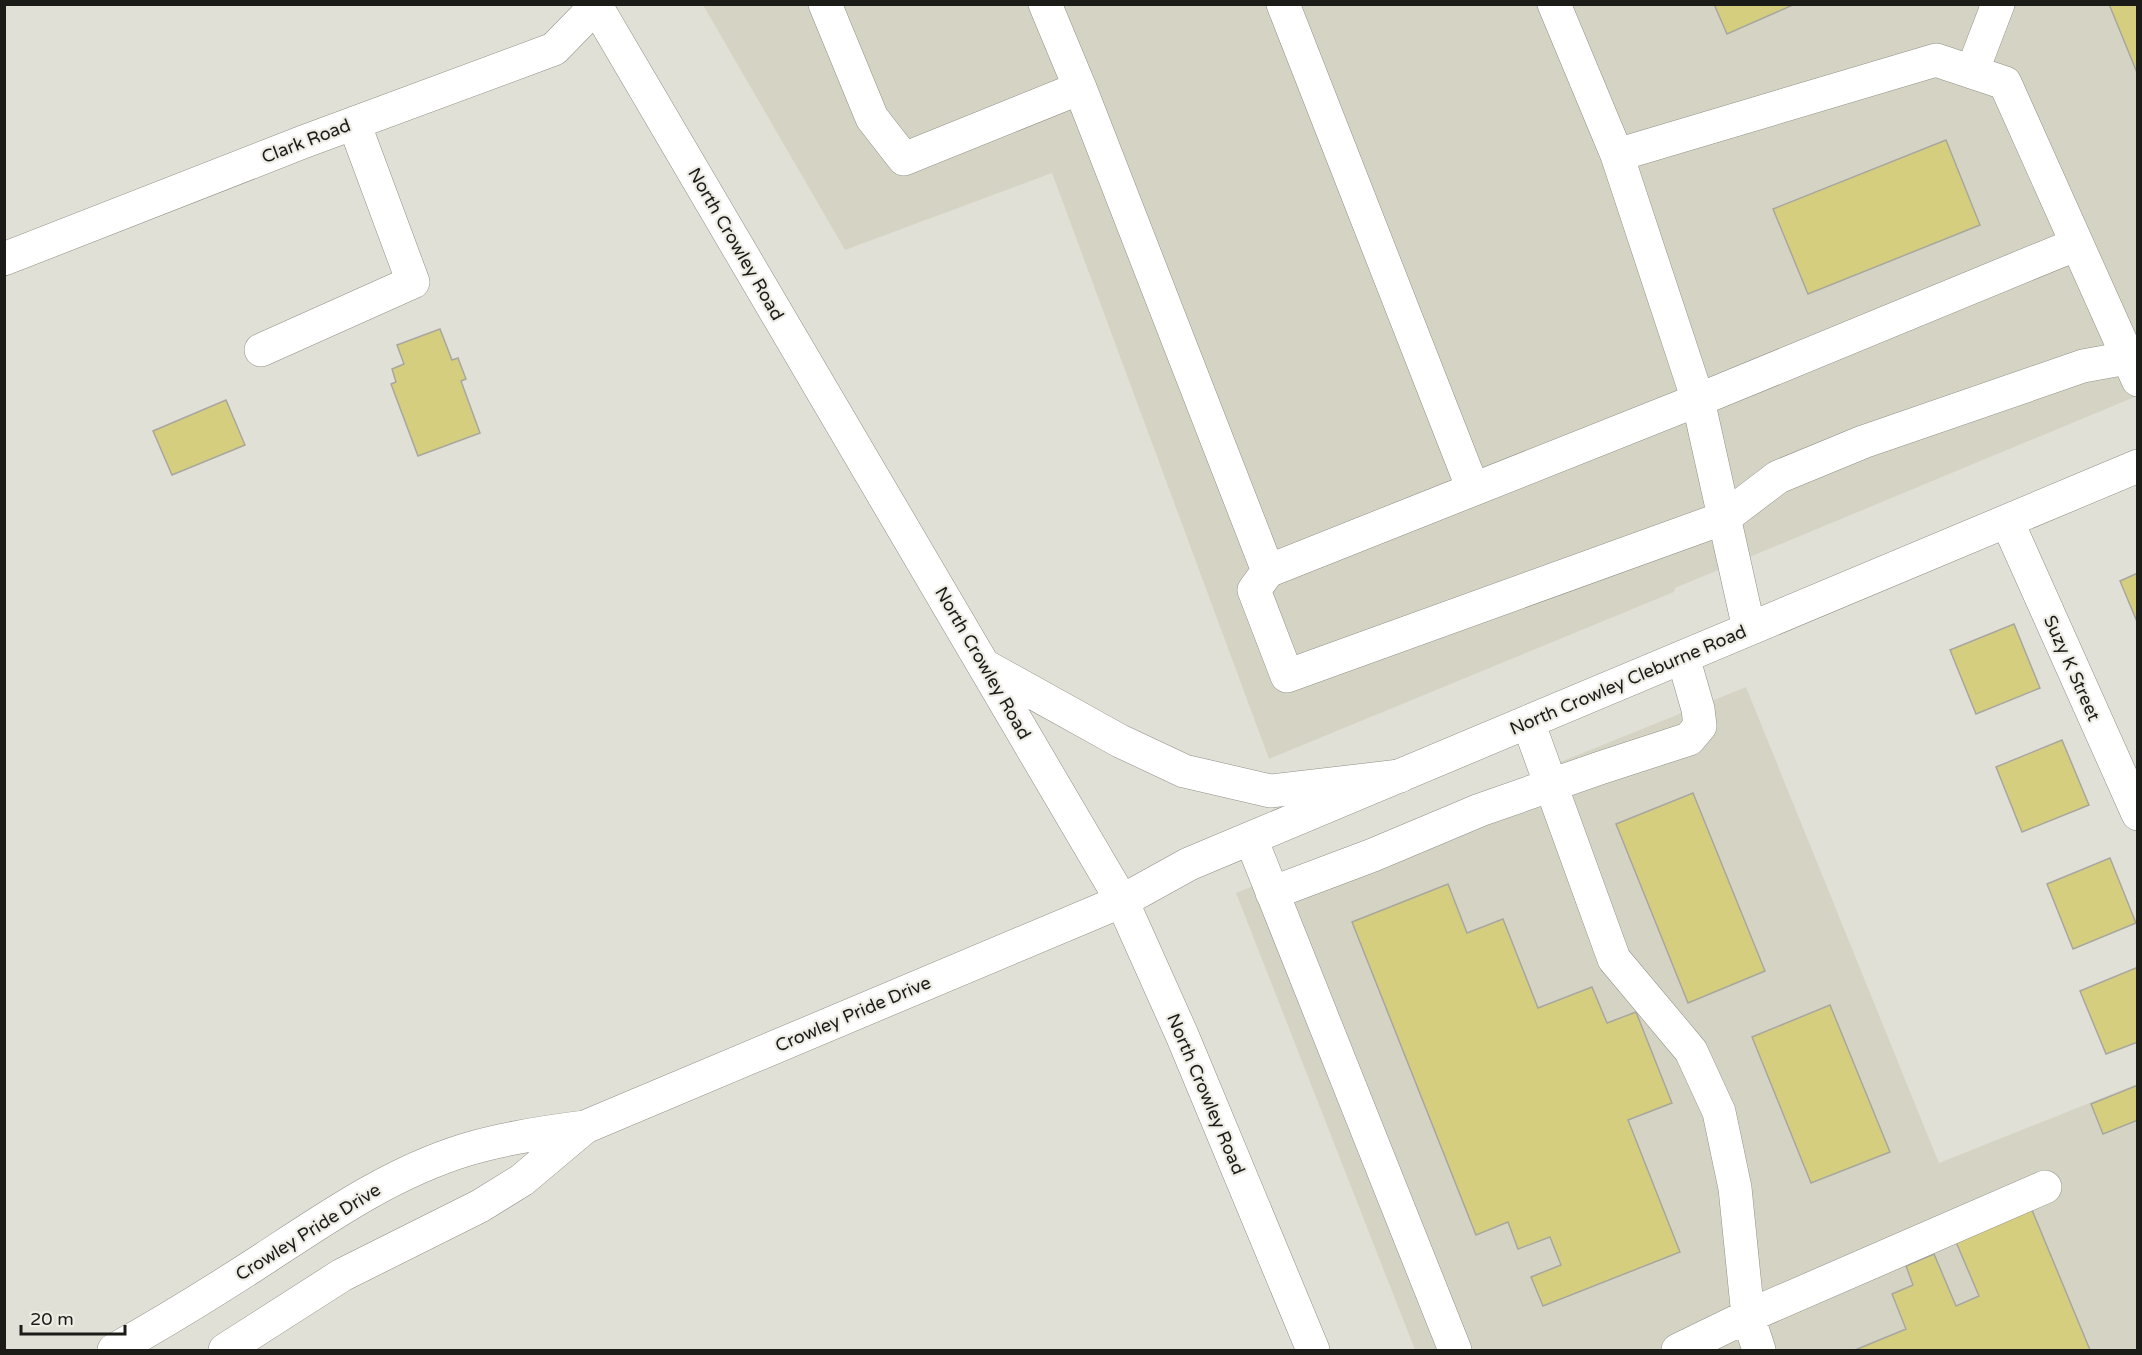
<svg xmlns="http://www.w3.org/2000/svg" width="2142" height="1355" font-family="'Varela Round',sans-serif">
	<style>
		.built { fill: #d5d4c4 }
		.building { fill: #d5ce7f; stroke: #a8a79f; stroke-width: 1.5 }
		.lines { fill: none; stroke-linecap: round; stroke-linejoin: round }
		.minor-casing { stroke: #909088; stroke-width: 34 }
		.major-casing { stroke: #909088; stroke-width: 34 }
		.minor { stroke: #fff; stroke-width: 33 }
		.major { stroke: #fff; stroke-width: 33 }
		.labels { text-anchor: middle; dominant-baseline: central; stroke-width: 4.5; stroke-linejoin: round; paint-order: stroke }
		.street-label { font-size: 18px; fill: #1b1b18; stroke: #eeede5 }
	</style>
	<rect width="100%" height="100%" fill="#e1e0d7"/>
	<!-- built -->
	<path class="built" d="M703,5H2137V396L1675,588L1674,592L1269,759L1052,173L845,250Z
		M1746,687L1939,1163L2137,1084V1350H1415L1236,893Z"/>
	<!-- building -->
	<path class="building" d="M1714,4H1795L1727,34Z
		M2109,4H2138V75Z
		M1946,140L1980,225L1808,294L1773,209Z
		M440,329L452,360L458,358L466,379L461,381L480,433L418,456L391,384L396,382L392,369L404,364L397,345Z
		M226,400L245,445L172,475L153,431Z
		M2138,573V624L2120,581Z
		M2014,624L2040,688L1976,714L1950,650Z
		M2062,740L2089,805L2022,832L1996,767Z
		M1693,793L1765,971L1688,1003L1616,824Z
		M2110,858L2136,923L2073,949L2047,884Z
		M1448,884L1467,933L1503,919L1538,1008L1592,987L1607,1023L1636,1012L1672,1103L1628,1120L1680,1252L1543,1306L1531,1277L1561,1265L1550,1237L1518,1249L1508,1222L1476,1235L1352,922Z
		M2138,967V1042L2106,1054L2080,991Z
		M1830,1005L1890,1152L1811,1183L1752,1037Z
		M2138,1085V1120L2103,1134L2091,1104Z
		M2032,1210L2090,1350H1855L1906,1329L1892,1294L1913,1285L1906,1266L1934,1254L1956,1306L1979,1296L1956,1242Z"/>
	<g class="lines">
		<!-- minor casing -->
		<g class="minor-casing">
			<path id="minor" d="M825,4L872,118L904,159L1080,88L1268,571L1254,590L1287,676L1724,518L1778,477L1863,442L2083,366L2127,358L2138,354
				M1045,4L1080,88
				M1283,4L1473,489
				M1554,4L1617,155L1698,400L1749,629
				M1972,72L1998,4
				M1617,155L1936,60L2005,83L2138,380
				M4,259L303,142L554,49L596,6
				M261,350L413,282L354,123
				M2007,521L2138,814
				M1268,571L1698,400L2077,244
				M1528,722L1614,959L1691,1051L1719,1112L1735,1188L1748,1316L1759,1350
				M1251,839L1455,1350
				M1272,893L1373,855L1480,810L1600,768L1689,739L1700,726L1698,709L1683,657
				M114,1350C166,1321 216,1290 265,1258C329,1216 391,1173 465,1150C504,1138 544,1132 585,1127L1122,901L1189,864L2138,466
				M225,1350L342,1275L480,1206L522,1180L585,1127
				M1678,1350L1748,1316L2045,1187"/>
		</g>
		<!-- major casing -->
		<g class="major-casing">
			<path id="major" d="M595,4L1122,901L1182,1035L1313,1350
				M985,666L1120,741L1184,771L1270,791L1400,776"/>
		</g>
		<!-- minor -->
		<use href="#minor" class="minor"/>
		<!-- major -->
		<use href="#major" class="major"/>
	</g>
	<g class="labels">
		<!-- street labels -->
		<g class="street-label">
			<text transform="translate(306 141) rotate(-21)">Clark Road</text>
			<text transform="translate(736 244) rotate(60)">North Crowley Road</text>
			<text transform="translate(983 663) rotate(60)">North Crowley Road</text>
			<text transform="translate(2072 668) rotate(66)">Suzy K Street</text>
			<text transform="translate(1628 680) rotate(-23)">North Crowley Cleburne Road</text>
			<text transform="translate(853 1014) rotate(-23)">Crowley Pride Drive</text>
			<text transform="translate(1206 1094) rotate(67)">North Crowley Road</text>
			<text transform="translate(308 1232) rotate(-32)">Crowley Pride Drive</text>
		</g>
	</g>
	<!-- border -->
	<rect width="2142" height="1355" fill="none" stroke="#1b1b18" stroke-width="12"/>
	<!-- scale -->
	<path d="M21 1325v9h104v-9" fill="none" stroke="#1b1b18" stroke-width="3"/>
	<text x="30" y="1325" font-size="18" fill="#1b1b18" stroke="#eeede5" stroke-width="4.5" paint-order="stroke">20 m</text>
</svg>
